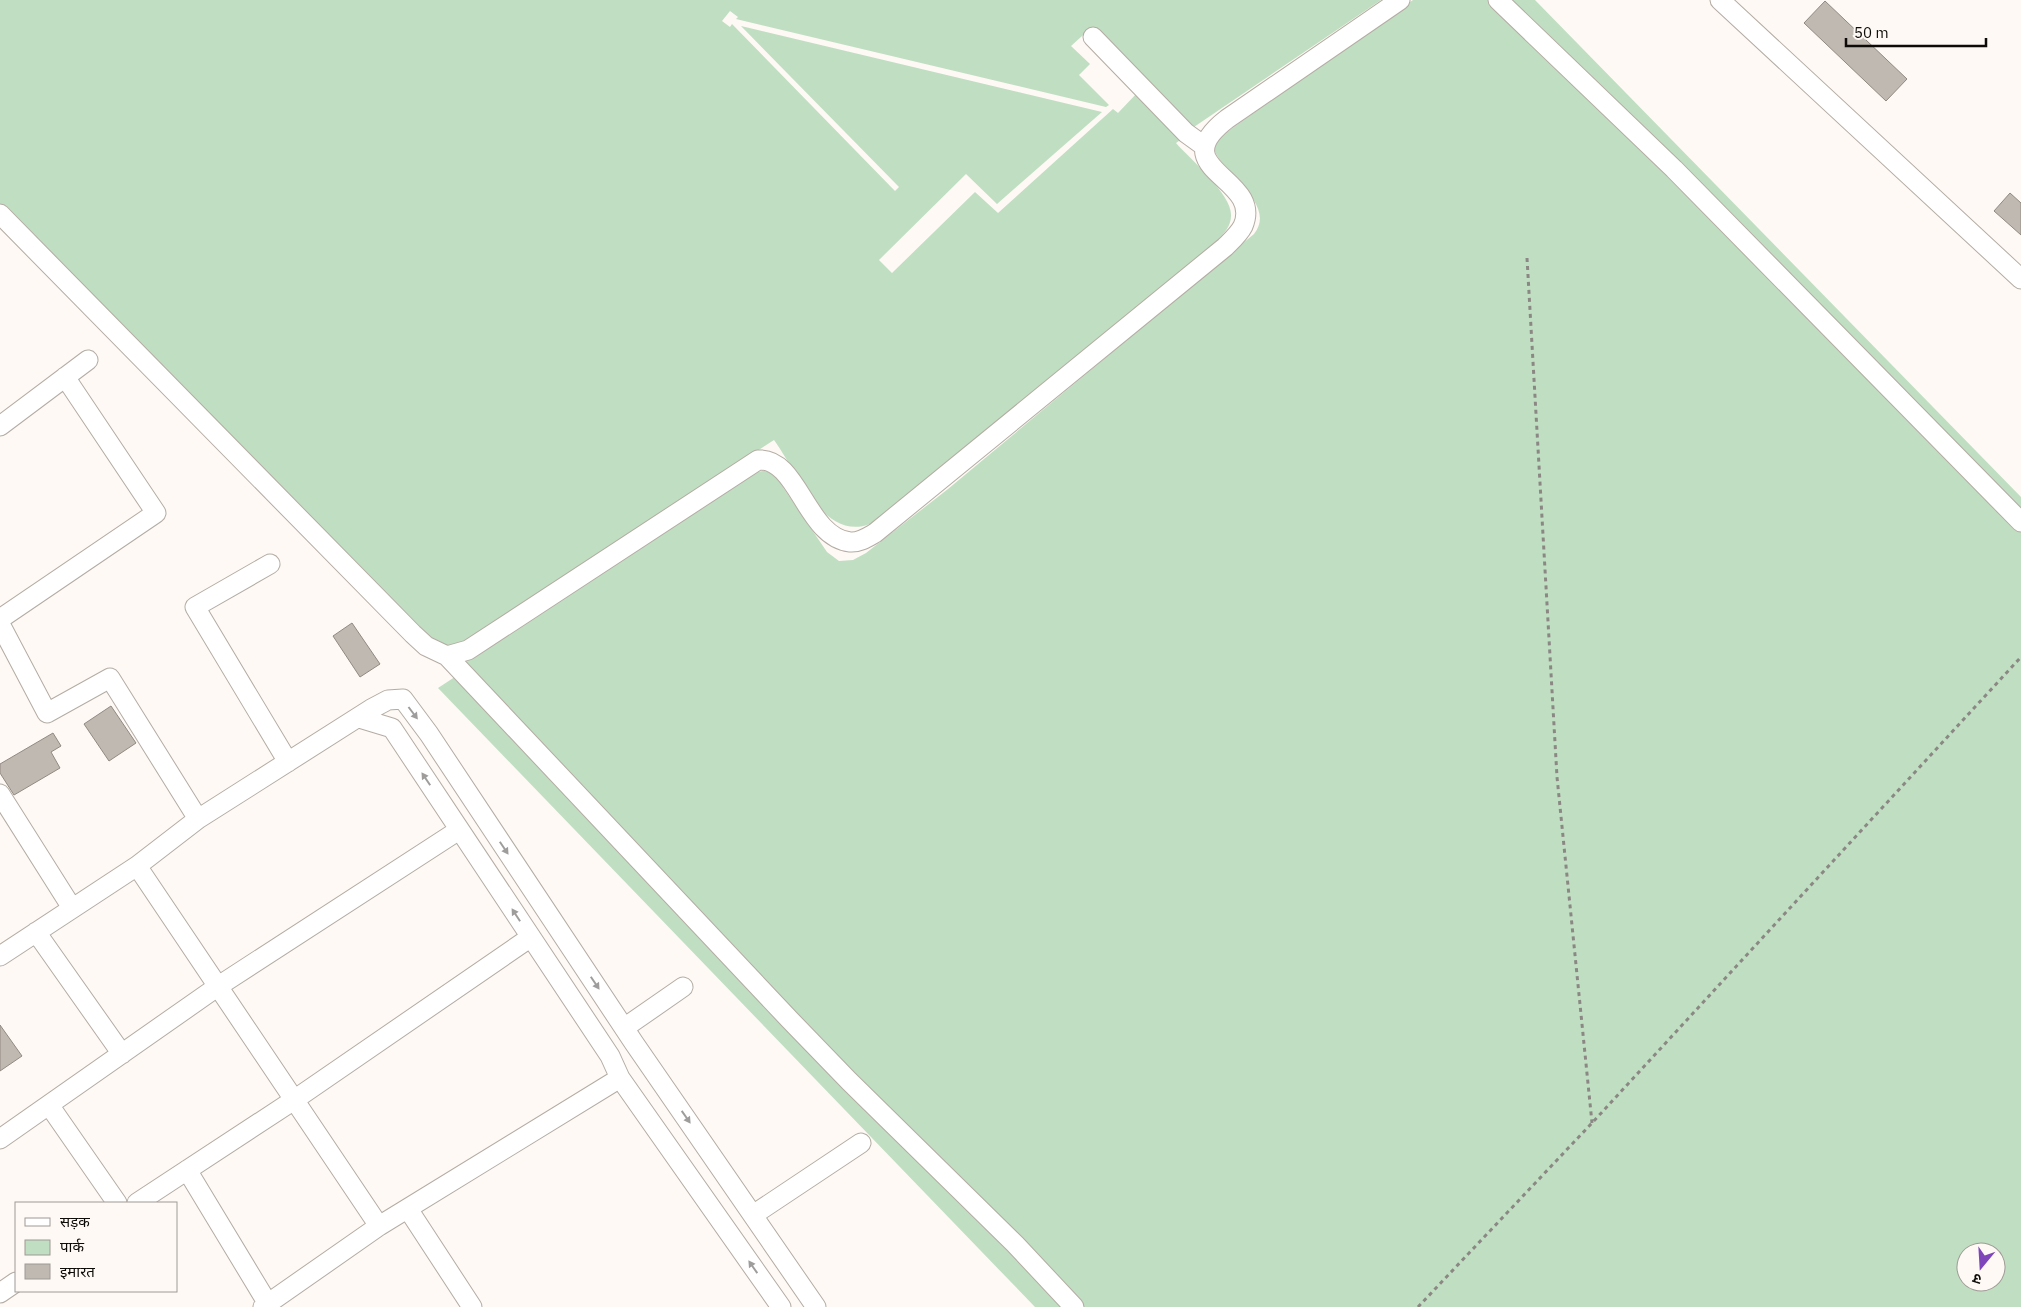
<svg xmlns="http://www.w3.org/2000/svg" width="2021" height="1307" font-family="'IBM Plex Sans','Noto Sans Devanagari',sans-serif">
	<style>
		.green { fill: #c0dec2; fill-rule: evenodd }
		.building { fill: #c0b9b1; stroke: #918a82 }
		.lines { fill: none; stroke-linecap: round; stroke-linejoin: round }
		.minor-casing { stroke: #b4aca4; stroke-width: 21 }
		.path { stroke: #8b8884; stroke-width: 3; stroke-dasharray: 4 4; stroke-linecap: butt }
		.minor { stroke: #fff; stroke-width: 19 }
		.oneway { fill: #9e9d9c }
	</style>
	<rect width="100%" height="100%" fill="#fef9f4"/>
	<!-- green -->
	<path class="green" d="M0,0H1381L1191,129L1174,113L1092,27L1071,46L1090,64L1079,75L1109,105L1106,107L736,19L738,17L730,11L722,21L730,27L732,24L895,191L899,187L741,26L1102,112L997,204L966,174L879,260L892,273L975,192L998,213L1113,109L1118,113L1139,91L1183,138L1176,143C1190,159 1233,195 1231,216C1231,226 1224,233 1218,240L896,507C888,513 879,520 870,524C822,542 796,469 774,440L473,636C456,645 450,648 431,642L0,205Z
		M1413,0H1535L2021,497V1307H1035L438,688L467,669L463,663L746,479C759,471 763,467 776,477L827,552L839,561L853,560L866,553L948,489L1254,234C1278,204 1222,174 1214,149L1220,137ZM1966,1252H1996V1282H1966Z"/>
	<!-- building -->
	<path class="building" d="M1825,1L1907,79L1886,101L1804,23Z
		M2010,193L2021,203V235L1994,211Z
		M352,623L380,664L360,677L333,636Z
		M111,706L136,743L109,761L84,724Z
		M53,733L61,746L51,752L60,768L14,795L0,773V764Z
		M0,1025L22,1056L0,1071Z"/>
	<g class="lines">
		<!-- minor casing -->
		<g class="minor-casing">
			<path id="minor" d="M1498,0L1674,169L2021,522
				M1720,0L2021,279
				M1093,37L1186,133L1204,146
				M0,214L413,634L426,646L447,656L468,650L758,460C798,457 806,537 850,542C859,543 868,537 875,533L1225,247C1231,241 1239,234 1243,226C1264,177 1161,170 1227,119L1400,0
				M0,426L88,360
				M270,564L195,607L288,762
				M0,619L156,513L65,377
				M0,624L47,713L110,678L198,819
				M447,656L790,1020L849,1081L1015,1244L1074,1307
				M359,718L392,728L610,1056L620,1078L781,1307
				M0,794L72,908
				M137,866L379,1226
				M36,932L122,1054
				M0,956L137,866L198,819L371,709L388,700L403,699L429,734L634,1043L816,1307
				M624,1028L683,987
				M49,1105L117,1203
				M0,1139L217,987L459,830
				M187,1170L268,1304
				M137,1203L294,1100L531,937
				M408,1209L472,1307
				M753,1215L861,1143
				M0,1293L16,1282
				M263,1307L379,1226L620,1078"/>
		</g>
		<!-- path -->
		<path class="path" d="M1527,258L1557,777L1592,1123
			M1418,1307L1592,1123L2021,657"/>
		<!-- minor -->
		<use href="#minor" class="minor"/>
	</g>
	<!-- one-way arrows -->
	<defs><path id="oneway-solid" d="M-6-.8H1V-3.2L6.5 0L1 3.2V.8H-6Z" transform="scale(1.25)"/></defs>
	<g class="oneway">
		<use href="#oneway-solid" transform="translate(413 713) rotate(53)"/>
		<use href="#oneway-solid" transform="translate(426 779) rotate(-124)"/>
		<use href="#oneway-solid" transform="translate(504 848) rotate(56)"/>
		<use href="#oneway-solid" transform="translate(516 915) rotate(-123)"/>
		<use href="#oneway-solid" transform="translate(595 983) rotate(56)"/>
		<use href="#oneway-solid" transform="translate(686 1117) rotate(55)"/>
		<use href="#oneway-solid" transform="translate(753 1267) rotate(-125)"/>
	</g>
	<!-- legend -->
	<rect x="15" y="1202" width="162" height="90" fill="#fef9f4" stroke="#9e9a96"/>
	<rect x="25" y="1218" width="25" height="8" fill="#ffffff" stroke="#9e9a96"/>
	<text x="60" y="1227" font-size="15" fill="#0d0b08">सड़क</text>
	<rect x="25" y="1240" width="25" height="15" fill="#c0dec2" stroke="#9e9a96"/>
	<text x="60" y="1252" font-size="15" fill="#0d0b08">पार्क</text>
	<rect x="25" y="1264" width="25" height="15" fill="#c0b9b1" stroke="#9e9a96"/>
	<text x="60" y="1277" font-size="15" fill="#0d0b08">इमारत</text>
	<!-- north arrow -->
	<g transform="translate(1981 1267) rotate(198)"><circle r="24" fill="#fef9f4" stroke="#9e9a96"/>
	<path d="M0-4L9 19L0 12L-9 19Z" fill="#7f46bc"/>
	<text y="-8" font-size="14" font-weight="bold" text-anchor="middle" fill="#0d0b08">उ</text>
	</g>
	<!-- scale -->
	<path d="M1846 38v8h140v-8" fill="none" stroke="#0d0b08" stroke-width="2.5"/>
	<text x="1854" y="38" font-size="15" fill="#0d0b08" stroke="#fef9f4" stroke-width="4" paint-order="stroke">50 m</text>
</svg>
